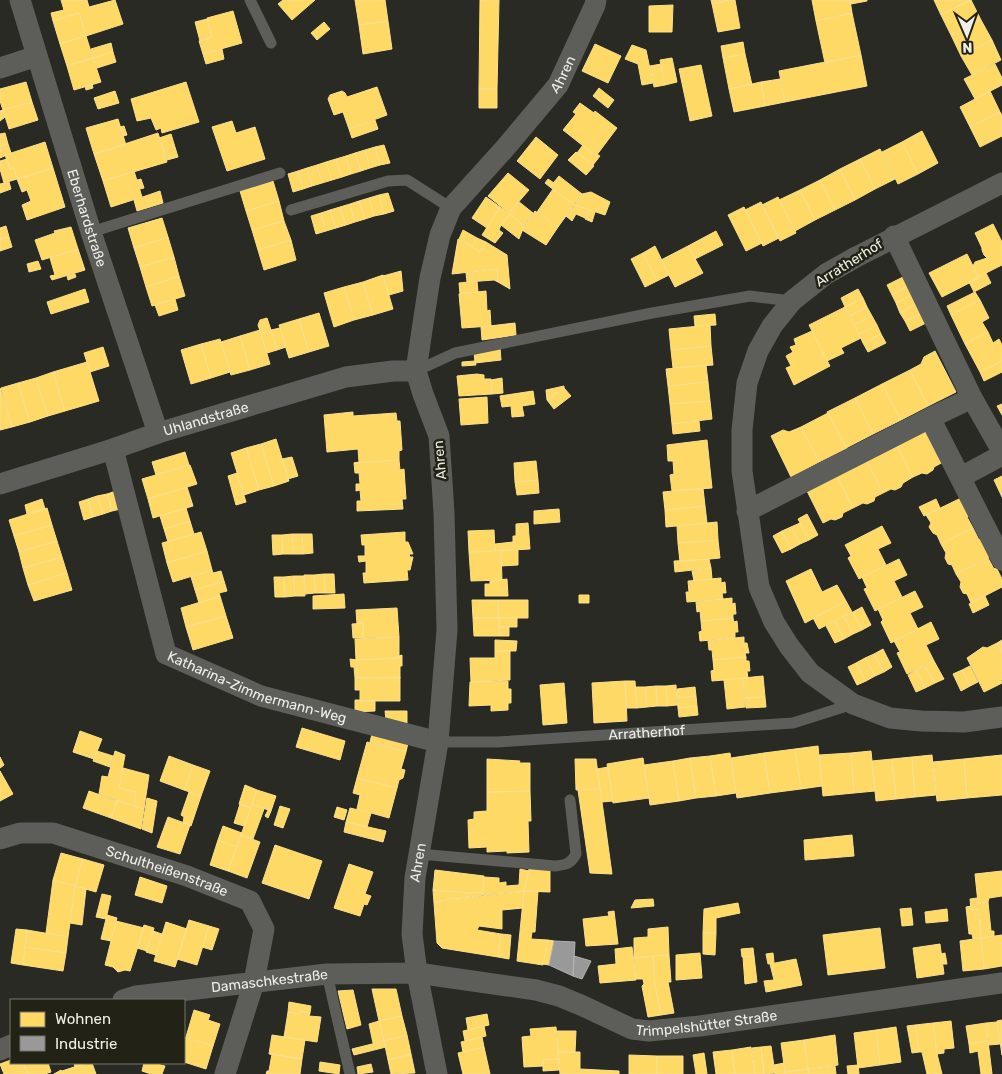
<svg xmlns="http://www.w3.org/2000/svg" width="1002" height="1074" font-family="Rubik,sans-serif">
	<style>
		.homes { fill: #ffd966; stroke: #fae08c }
		.industry { fill: #999; stroke: #b2b3b0 }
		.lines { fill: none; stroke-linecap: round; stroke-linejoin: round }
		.service { stroke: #5d5e5a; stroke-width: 11 }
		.minor { stroke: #5d5e5a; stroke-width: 21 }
		.labels { text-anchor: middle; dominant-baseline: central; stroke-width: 5; stroke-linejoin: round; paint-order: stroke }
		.street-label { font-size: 14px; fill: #eeefe6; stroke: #222316 }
	</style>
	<rect width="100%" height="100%" fill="#292a23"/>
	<!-- homes -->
	<path class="homes" d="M61,0H87L89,7L115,0L123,24L86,36L79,13L53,21L51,13L64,10Z
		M283,0H315L292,20L278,4Z
		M355,0H385L388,21L359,25Z
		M480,0H499L497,89H479Z
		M711,0H731L712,4Z
		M731,0H735L740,28L718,32L712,4Z
		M812,0H850L852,13L816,21Z
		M850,0H867V1L851,4Z
		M934,0H971L941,15Z
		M971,0L981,20L951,35L941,15Z
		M673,5L672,32H649V6Z
		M233,11L242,43L203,54L199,41L212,37L207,18Z
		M79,13L86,36L60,44L53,21Z
		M852,13L861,55L825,63L816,21Z
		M207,19L212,37L200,41L195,22Z
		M981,20L992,40L961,56L951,35Z
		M388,21L392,49L363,54L359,25Z
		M324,22L330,29L317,40L311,33Z
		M86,36L93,58L67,66L60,44Z
		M992,40L1001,60L972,75L961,56Z
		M743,42L745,54L723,58L721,46Z
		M111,43L113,52L93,58L91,49Z
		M595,44L621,56L608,83L582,71Z
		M632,45L646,50L653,83L642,85L638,64L625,59Z
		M222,49L224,59L206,64L203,54Z
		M113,52L116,62L97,68L93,58Z
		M745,54L752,85L729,89L723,58Z
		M861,55L867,86L785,102L779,71Z
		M93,58L101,82L74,90L67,66Z
		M672,58L677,82L665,85L660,60Z
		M661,64L665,85L654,87L650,66Z
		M995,64L1002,78V85L975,99L964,79Z
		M701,65L712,116L690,121L679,69Z
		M780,79L785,102L765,106L761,82Z
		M26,82L32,102L3,110L0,101V89Z
		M186,82L199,122L162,133L161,128L156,130L151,118L137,121L131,99Z
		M761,82L765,106L734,112L729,89Z
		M92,84L93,88L86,90L85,86Z
		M377,87L387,115L349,129L343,112L334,115L328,99L330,95L342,91L345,93L347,97Z
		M599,88L614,100L608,108L593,96Z
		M479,89H497V108H479Z
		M115,91L119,103L98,109L94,98Z
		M990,91L1000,112L970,127L960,107Z
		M32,102L38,120L9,129L3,110Z
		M580,103L594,113L595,111L617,128L596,156L563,130L576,114L573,112Z
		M3,110L5,117L0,121V111Z
		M1000,112L1002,115V136L980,147L970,127Z
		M118,119L126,145L94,154L86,128Z
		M375,120L378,129L352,138L349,129Z
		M232,121L236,133L255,127L265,159L227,171L212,127Z
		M124,126L127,135L123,136L120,127Z
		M922,131L938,163L918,174L902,142Z
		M5,133L8,144L0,146V134Z
		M158,133L167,162L103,181L94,154Z
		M171,134L178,157L167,160L159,138Z
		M536,137L558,155L540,179L517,161Z
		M45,142L53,168L17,179L14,168L10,169L5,155Z
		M902,142L918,174L898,184L882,152Z
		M8,144L11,153L0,158V146Z
		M384,145L390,163L380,165L375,147Z
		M583,145L596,156L597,154L600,156L593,165L577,153Z
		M375,147L380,165L370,168L365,150Z
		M880,149L895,179L875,189L860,159Z
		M365,150L370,168L361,171L355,153Z
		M576,152L594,166L586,175L568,160Z
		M355,153L361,171L351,174L346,156Z
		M346,156L351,174L342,177L336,159Z
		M7,159L10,169L14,168L17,179L4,183L0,169V161Z
		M336,159L342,177L332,180L326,162Z
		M860,159L875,189L855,200L840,169Z
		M326,162L332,180L322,183L317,165Z
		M317,165L322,183L312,186L307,168Z
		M53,168L65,207L27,220L22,205L31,201L27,190L22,192L17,179Z
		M307,168L312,186L303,189L298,171Z
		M840,169L855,200L835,210L820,180Z
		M134,171L142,197L111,207L103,181Z
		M298,171L303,189L293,192L288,174Z
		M508,173L529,190L509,213L488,196Z
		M559,176L582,194L574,205L550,187Z
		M141,179L144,188L140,189L137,180Z
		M548,179L554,183L550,187L545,183Z
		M820,180L835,210L815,220L800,190Z
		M273,181L279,201L246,211L240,191Z
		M9,182L11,189L0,193V184Z
		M553,189L574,205L558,227L537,212Z
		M800,190L815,220L795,231L779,200Z
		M160,191L163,203L137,211L134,200Z
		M591,192L610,202L605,215L575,205L582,194Z
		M388,193L394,211L384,214L379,195Z
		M379,195L384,214L374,216L369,198Z
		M486,197L500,207L487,228L472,218Z
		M778,197L796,233L780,241L762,205Z
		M369,198L374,216L365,219L359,201Z
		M279,201L284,221L252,230L246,211Z
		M359,201L365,219L355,222L350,204Z
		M518,201L533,213L524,226L509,213Z
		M761,202L779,238L763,246L745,210Z
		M350,204L355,222L346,225L340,207Z
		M575,205L589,210L585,218L576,214L572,221L566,216Z
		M340,207L346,225L336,228L330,210Z
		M500,207L510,214L501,225L499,230L503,233L495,243L482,235Z
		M744,207L762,243L746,251L728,215Z
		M330,210L336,228L326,231L321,213Z
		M589,210L595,212L592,222L585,219Z
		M535,211L558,227L546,245L522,230Z
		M321,213L326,231L316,234L311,216Z
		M510,214L524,226L519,239L501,225Z
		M162,218L168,237L134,248L128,228Z
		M284,221L291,240L258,250L252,230Z
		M993,224L1002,242V265L978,277L973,266L975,262L987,258L984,255L982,250V248L975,233Z
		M6,226L9,237L0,239V228Z
		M71,227L78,249L42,260L35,240L55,233L54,231Z
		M463,230L477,238L472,247L459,239Z
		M716,231L723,245L695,259L688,246Z
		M9,237L12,247L0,251V239Z
		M168,237L174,257L140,267L134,248Z
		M477,238L486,242L481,252L472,247Z
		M458,239L481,252L486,242L507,255L510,289L498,282L497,269L452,274Z
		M291,240L296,260L264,270L258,250Z
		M655,246L669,275L657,281L643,253Z
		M688,246L703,273L675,287L661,260Z
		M78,249L85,270L52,280L50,276L55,275L50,258Z
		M643,253L657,281L645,287L631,259Z
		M967,254L979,278L942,297L929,273Z
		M174,257L179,276L146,287L140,267Z
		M38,261L41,269L29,272L27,264Z
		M497,269L498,282L494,280L467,282L466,273Z
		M401,271L403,291L389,295L383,276Z
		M986,273L991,283L974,292L969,282Z
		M75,274L76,277L68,280L67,276Z
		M383,275L393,309L373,315L363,282Z
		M179,276L185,296L152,306L146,287Z
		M905,276L909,285L892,295L887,285Z
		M477,281L478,292L460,294L459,283Z
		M363,282L373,315L354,320L344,287Z
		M909,285L914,294L896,303L892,295Z
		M344,287L354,320L334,327L324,293Z
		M85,289L89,302L51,314L47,302Z
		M858,289L863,298L845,307L841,298Z
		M486,291L487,311L490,310L491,326L462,328L459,294Z
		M975,292L980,300L951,315L947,306Z
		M914,294L918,303L900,313L896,303Z
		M863,298L867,307L850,316L845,307Z
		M175,299L178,310L159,316L155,305Z
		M980,300L989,318L982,322L988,332L965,344L951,315Z
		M918,303L923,313L905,321L900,313Z
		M845,307L861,338L841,348L844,353L827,361L809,325Z
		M867,307L872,316L854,325L850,316Z
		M319,313L329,346L309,352L299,319Z
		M923,313L928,322L910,331L905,321Z
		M715,314L716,325L695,326L694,316Z
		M872,316L877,325L859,334L854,325Z
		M267,318L271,330L261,334L258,325L260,320Z
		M299,319L309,352L289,358L279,325Z
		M515,323L516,335L482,340L481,327Z
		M710,325L711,346L671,350L669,329Z
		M877,325L881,334L863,343L859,334Z
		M280,328L286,347L277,350L271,330Z
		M260,330L270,364L250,370L240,336Z
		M271,330L277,350L267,353L261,334Z
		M812,331L830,366L794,385L786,368L791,366L786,356L793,352L790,347L796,345L794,339Z
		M988,332L993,343L999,339L1002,345V361L980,372L965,344Z
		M881,334L886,343L868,352L863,343Z
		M240,336L250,370L231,375L221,342Z
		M220,339L230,372L211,378L201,344Z
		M201,344L211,378L191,384L181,350Z
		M711,346L713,365L673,368L671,350Z
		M103,347L109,366L90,372L84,353Z
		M500,348L501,360L475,363L474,352Z
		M935,351L956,392L928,406L910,370L921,364L924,357Z
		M475,361L476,365L462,366V362Z
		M1002,361V372L984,381L980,372Z
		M87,362L99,401L65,411L53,372Z
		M706,365L708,382L668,386L666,369Z
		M910,370L928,406L901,420L882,384Z
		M53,372L65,411L48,416L36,378Z
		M477,374L484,375V379H491L492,394L459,396L457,376Z
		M36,378L48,416L30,422L18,383Z
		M502,378L503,393L492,394L491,380Z
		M708,382L710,401L670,404L668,386Z
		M18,383L30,422L12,427L1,388Z
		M882,384L901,420L873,434L855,398Z
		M564,386V388L547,400L546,390Z
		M0,388L12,427L0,430Z
		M564,388L571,396L554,409L547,400Z
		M533,391L535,404L522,406L524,416L512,417L511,406L502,407L500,396Z
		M487,397L488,423L461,425L459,399Z
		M855,398L873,434L846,448L827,412Z
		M710,401L712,419L672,424L670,404Z
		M1002,404V415L997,406Z
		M353,412V416L396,413L397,421H400L402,450L399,451V460L354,463L359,462L358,449L327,452L324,415Z
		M828,413L847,448L819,462L801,427Z
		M699,421L700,431L673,434L672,424Z
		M801,427L819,462L791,477L771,436L783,430L789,432Z
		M925,428L943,462L934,467L933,470L927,474L922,473L913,477L897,446Z
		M276,439L289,481L274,486L261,444Z
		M707,440L712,488L672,491L670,475L674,474L673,461H668L667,445Z
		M261,444L274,486L259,490L246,448Z
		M897,446L913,477L903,483L901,487L895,490L891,489L883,493L866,459Z
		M246,448L259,490L244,495L231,453Z
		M185,452L189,465L156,475L152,462Z
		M292,457L298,476L288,479L282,459Z
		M866,459L883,493L875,497L874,501L867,504L863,503L853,508L837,476Z
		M399,460L400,470L404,469L406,499H402L403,509L357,511V501H361L360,490L356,491V484H360L359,473H355L354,463Z
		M536,461L538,480L515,482L514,463Z
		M190,465L197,484L148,499L142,479Z
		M237,473L246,502L236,505L228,476Z
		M837,476L853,508L843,513L842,517L835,520L831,519L823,523L806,489Z
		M1002,476V497L994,480Z
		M538,480L539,493L517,495L515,482Z
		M187,487L193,506L153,518L148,499Z
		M703,488L705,506L665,510L663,492Z
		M116,491L121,509L112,511L107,494Z
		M107,494L112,511L103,514L97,496Z
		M97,496L103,514L93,517L88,499Z
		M961,498L970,515L967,517L973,528L941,544L937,535L933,533L929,527L931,523L926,515Z
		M42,499L45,509L27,514L25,505Z
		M88,499L93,517L84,520L79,502Z
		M936,499L940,508L924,516L919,507Z
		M705,506L707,523L666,527L665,510Z
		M47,508L52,525L14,536L9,520Z
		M186,508L190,521L164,529L160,516Z
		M559,509L560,522L534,524V511Z
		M807,514L818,535L809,540L798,519Z
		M190,521L194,534L168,542L164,529Z
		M717,522L718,540L678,543L677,526Z
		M528,523L530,549L495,551V544L513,542V536H516V524Z
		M800,523L809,540L800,544L791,527Z
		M52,525L57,541L19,552L14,536Z
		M882,526L891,543L878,549L886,565L859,579L848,558L851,556L845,545Z
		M791,527L800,544L791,549L782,531Z
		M973,528L979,540L982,538L991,556L956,574L952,565L948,564L945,558L946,553L941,544Z
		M494,530L495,551L469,552L468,531Z
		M782,531L791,549L782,553L773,536Z
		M201,532L207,551L167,563L162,543Z
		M405,532V542H408L413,554H409L410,557H413L410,570H407L408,580L364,583L363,573H366V561L359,562L358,556H365V545H362L361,535Z
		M292,534L293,554H283L282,535Z
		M292,534H302L303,554H293Z
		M302,534H312L313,553L303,554Z
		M272,535H282L283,554L273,555Z
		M718,540L720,558L680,562L678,543Z
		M57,541L62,557L23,568L19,552Z
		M501,550H518V565L501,566Z
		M207,551L212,570L173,582L167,563Z
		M501,551L502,580L471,581L469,552Z
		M62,557L67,573L28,585L23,568Z
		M988,558L994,569L996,567L1002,579V587L971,603L967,594L963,593L960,587L961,582L956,574Z
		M709,559L711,568L675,572L674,561Z
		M899,559L907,575L894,581L902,597L875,611L864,589L867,588L862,577Z
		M711,568L712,579L694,581L692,571Z
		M811,569L822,592L837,585L846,601L805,623L786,581Z
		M212,570L213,573L221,571L224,581L195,590L191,577Z
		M67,573L72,590L34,601L28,585Z
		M324,574L325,593H315L314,575Z
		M324,574H334L335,593H325Z
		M304,575H314L315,593L305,594Z
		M294,576L295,596L285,597L284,577Z
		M294,576H304L305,596H295Z
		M274,577H284L285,597H275Z
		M721,578V583L725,582L726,593H722L723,599L687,602L686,592H689L688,581Z
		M507,579L508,596H485V584H490V581Z
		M224,581L227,591L219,593L220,596L199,603L195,590Z
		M915,591L923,607L910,613L918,629L891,643L881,622L883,620L878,609Z
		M344,594L345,608L313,609V596Z
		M579,595H589V603H579Z
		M220,596L226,616L186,627L181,608Z
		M985,596L989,605L973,613L969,604Z
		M732,598V604L735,603L736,614H733V618L701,621L700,611L697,612L696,602Z
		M472,600H498L499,618H473Z
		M498,600H528V618H499Z
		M846,601L852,612L819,629L813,618Z
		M862,607L871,625L862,630L853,612Z
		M397,608L399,637L363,638V623L357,624L356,610Z
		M853,612L862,630L853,634L844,616Z
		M226,616L233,638L193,650L186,627Z
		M844,616L853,634L844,639L835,621Z
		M473,618H499L500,636H474Z
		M499,618H517V627H499Z
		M733,618L734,622L737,621L738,632H735V638L700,641L699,632L702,631L701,621Z
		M835,621L844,639L835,643L826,626Z
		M931,622L939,639L926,645L934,661L907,674L897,653L900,652L894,641Z
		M363,623V638H353L352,624Z
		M499,627H509V636H500Z
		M399,637V658L356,660L355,639Z
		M744,637V643H747L749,653H745L746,657L713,660L712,650H709L708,641Z
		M495,640L517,641L516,651H495Z
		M1002,640V653L997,643Z
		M997,643L1002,653V679L1001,680L1002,683L984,692L967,658L983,647L987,648Z
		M883,649L892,667L884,672L874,654Z
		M495,651H510V680L471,682L470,658H495Z
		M874,654L884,672L875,676L865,658Z
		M402,655V666H400V678H358L357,660L399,658V656Z
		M746,657V661H749L750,671H747L748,678L712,681L711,671L714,670L713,660Z
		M865,658L875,676L866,681L856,663Z
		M350,659L357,660L358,678H355L354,667H351Z
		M934,661L944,679L935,683L925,666Z
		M856,663L866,681L857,685L848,667Z
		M925,666L935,683L925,688L916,670Z
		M970,666L978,682L970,686L962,670Z
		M916,670L925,688L916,692L908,675Z
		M962,670L970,686L961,691L953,674Z
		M763,676L765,697L745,698L743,678Z
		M400,677V701H360V690H355V678Z
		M743,678L745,707L727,709L724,680Z
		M508,681V689H511V703H508V710L491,711V705L469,706L470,682Z
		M625,681L627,721L594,723L592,683Z
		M625,681H635L637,708H626Z
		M564,683L567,723L543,725L540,685Z
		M676,685L677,705L667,706L666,686Z
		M656,686H666L667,706H657Z
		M656,686L657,706L647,707L645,687Z
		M635,687H645L647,707L637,708Z
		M695,687L696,696L677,698V689Z
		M696,696L697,706L678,708L677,698Z
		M765,697L766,707L746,708L745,698Z
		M355,700H360V701H375V711L355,712Z
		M697,706L698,715L679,717L678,708Z
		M385,711H407V723H398L386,720Z
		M302,728L345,741L340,760L296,747Z
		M80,731L102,739L94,759L73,752Z
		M372,734L408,743L406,752L370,742Z
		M367,742L406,752L401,769L405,770L403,778L399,780L397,788L357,778Z
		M818,746L822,786L801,789L795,749Z
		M795,749L801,789L770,793L764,753Z
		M97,751L113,756L110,767L93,761Z
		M115,751L125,755L119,788L136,792L134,806L99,794L102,776L108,777Z
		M871,751L875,791L854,793L851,753Z
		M730,753L736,793L716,796L710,756Z
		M764,753L770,793L737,798L731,758Z
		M851,753L854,793L823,796L819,755Z
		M932,755L936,795L915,797L912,757Z
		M1002,755V795L967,798L964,759Z
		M169,756L193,765L184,790L160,781Z
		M710,756L716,796L696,798L690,758Z
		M0,757L4,765L0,768Z
		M912,757L915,797L896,799L892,759Z
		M643,758L649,798L613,803L607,764Z
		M690,758L696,798L679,801L673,761Z
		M487,759L520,761L519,763H530V791L487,792Z
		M575,759H596L600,789L576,790Z
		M892,759L896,799L876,801L872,761Z
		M964,759L967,798L937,801L933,762Z
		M673,761L679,801L650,805L644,765Z
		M193,765L210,771L201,796L184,790Z
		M608,767L613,801L602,802L597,769Z
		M123,768L149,775L144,809L134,806L136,792L119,788Z
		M0,771L13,794L0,801Z
		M357,778L397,788L389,818L357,809L360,795L353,793Z
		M245,785L257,790L251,808L239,804Z
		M600,789L602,802L612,874L590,873L578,790Z
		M257,790L276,796L271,811L252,804Z
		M89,791L117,801L111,818L83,808Z
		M530,791L531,821H528L529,852L507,853V851L487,852V847L469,848L468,820L474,819V812L487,811V792Z
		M189,792L201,796L191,826L183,823L184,817L181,815Z
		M147,798L157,801L152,833L142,829Z
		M117,800L144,809L141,829L111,818Z
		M240,804L251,808L244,826L234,823Z
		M252,804L264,809L253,839L241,835Z
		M280,806L290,809L283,828L274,825Z
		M337,807L347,810L344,820L334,817Z
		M350,808L371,813L367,827L346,822Z
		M268,810L271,811L268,818L265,816Z
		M168,817L190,825L180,854L157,847Z
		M346,822L386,831L383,842L344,832Z
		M223,826L242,833L237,847L218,840Z
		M241,835L260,842L247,878L228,871Z
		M852,835L854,856L805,860L804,840Z
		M218,840L237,847L228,871L210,865Z
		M275,845L322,861L309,899L262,883Z
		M61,853L83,859L75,886L53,880Z
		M83,859L104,865L96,892L75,886Z
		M349,864L373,872L365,894L371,896L367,905L364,904L360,916L334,908Z
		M520,869L529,871L524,891L483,895L484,877L499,878V883L506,882V886L519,885Z
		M529,869L550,870V892L524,891Z
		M435,870L484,876L483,892L470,893L433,890Z
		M1002,871V896L989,898L988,902L978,903L975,874Z
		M140,877L167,886L162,903L135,895Z
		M53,880L75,886L68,937L46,933Z
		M75,886L86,889L82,925L70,923Z
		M433,890L470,893L483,892V895L456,899L453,898L434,903Z
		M524,891H538L535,932H532L531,939L548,940L543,965L517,961Z
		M524,891L523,908L502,910V929L479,926L477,930L501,934L498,957L442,948L437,943L434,903L453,898L456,899Z
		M102,894L111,896L106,919L96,917Z
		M977,898L978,910H971L970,899Z
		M653,899L654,906L631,908L635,900Z
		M988,902L991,931H994V936L981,938L978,903Z
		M738,903L740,913L716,918V933H703L704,909Z
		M971,906V910H978L981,938L973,939L972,934H969L966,907Z
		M911,908L913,925L902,926L900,909Z
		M947,909L948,921L926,923L925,912Z
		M614,911L618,944L586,946L583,919L609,916L608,912Z
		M107,915L117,918L111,941L101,939Z
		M189,920L209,926L197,965L177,959Z
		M116,921L144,928L130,971L125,970L118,972L113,967L105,965Z
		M166,922L187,929L175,967L154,961Z
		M144,925L154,928L147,951L137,948Z
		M209,926L219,929L212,950L202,947Z
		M668,927L669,955L634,958V938L648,937V929Z
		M880,928L885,968L828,975L823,935Z
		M16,929L27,930L23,965L11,963Z
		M27,930L68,937L66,953L25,947Z
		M153,931L162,934L156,955L146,952Z
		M703,933H716L715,955L703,954Z
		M501,934L511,935L509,959L498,957Z
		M1002,935V966L984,969L981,938Z
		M981,938L984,969L963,971L960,941Z
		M548,940L554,941L549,965L543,964Z
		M940,944L944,974L917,978L913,948Z
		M25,947L66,953L63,971L23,965Z
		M632,947L636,980L600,983L598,966L616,964L615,949Z
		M753,948L754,956L742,957L741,949Z
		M700,953L702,978L676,980V955Z
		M773,953L774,963L768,964L766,954Z
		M945,953L947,964H943L941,954Z
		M669,955L671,982H668L674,1013L661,1015L655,985L653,956Z
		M653,956L655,985L661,1015L648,1017L642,986L644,984L643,979H636L634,958Z
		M754,956L757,982L745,984L743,957Z
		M796,959L802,985L766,992L764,981L774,980L770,964Z
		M372,989H396L402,1016L379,1021Z
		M353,990L361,1025L347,1029L338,991Z
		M289,1002L311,1006L310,1013L300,1011L299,1014L288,1012Z
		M194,1010L210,1015L208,1020L220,1024L213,1046L186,1037Z
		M300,1011L310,1013L309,1016L321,1017L317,1042L284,1037L288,1012L299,1014Z
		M487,1014L489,1025L468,1030L466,1018Z
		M402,1016L407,1035L384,1041L379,1021Z
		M1002,1020V1055L997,1021Z
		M379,1021L384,1041L373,1043L369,1024Z
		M951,1021L954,1048L944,1049V1053L937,1054L933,1023Z
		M997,1022L1000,1044L989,1045L986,1023Z
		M933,1023L937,1054L942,1074H927L922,1052H919L915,1025Z
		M986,1023L988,1041L969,1044L966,1026Z
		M915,1025L919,1052L912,1053L907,1026Z
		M484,1026L486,1036L465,1041L463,1031Z
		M556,1027L559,1059L543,1060V1066L524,1067L522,1037L531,1036L530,1029Z
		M896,1027L901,1062L880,1065L876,1030Z
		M876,1030L880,1065L858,1068L854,1033Z
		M557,1031H576L575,1053L558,1052Z
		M272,1035L305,1040L302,1059L269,1054Z
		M407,1035L411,1054L388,1060L384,1041Z
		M835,1035L838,1065L808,1069L804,1040Z
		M184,1037L213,1046L206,1069L184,1062Z
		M482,1037L484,1047L463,1052L461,1042Z
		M804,1040L808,1069L785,1072L781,1043Z
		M384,1041L386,1047L354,1055L352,1049Z
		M988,1041L992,1074H981L978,1051L970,1053L969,1044Z
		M771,1046L775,1073L764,1074L761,1047Z
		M484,1047L490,1074H463L458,1053Z
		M751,1047L755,1074H735L732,1050Z
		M761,1047L764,1074H755L752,1048Z
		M732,1050L735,1074H716L713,1052Z
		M558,1052H580V1069L619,1071V1074H560Z
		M704,1053L707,1074H696L693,1055Z
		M272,1054L302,1059L300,1074H266L267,1071H269Z
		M411,1054L415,1073L391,1074L388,1060Z
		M629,1055L657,1056V1074H629Z
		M657,1056H683V1074H657Z
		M559,1059V1070L543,1071V1060Z
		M11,1060V1063H23L28,1074H4L0,1064Z
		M320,1062L340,1065L339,1074L319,1071Z
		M23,1063H48L51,1072L45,1074H28Z
		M74,1063H86L75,1067Z
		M86,1063H92L96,1074H64L62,1071Z
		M144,1063H153L165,1066L162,1074H151L142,1071Z
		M784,1063L785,1074H775L774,1065Z
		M371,1064L373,1072L358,1074L357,1067Z
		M858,1065L859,1074H848L847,1066Z
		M835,1066L836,1074H809L808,1069Z
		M808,1069L809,1074H785V1072Z
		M61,1070L64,1074H54Z"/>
	<!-- industry -->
	<path class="industry" d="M554,941L575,942L573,976L549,965Z
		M574,956L591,961L582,979L573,976Z"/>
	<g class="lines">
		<!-- service -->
		<g class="service">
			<path d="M250,0L271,43"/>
			<path d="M291,210L388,181L407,180L451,208"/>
			<path d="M91,232L280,173"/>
			<path d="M416,371L455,353L652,313L750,296L792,301"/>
			<path id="s1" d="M438,742H497L793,723L853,704"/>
			<path d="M419,854L555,866C565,865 571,864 576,854L570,800"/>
			<path d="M327,974L350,1074"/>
		</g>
		<!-- minor -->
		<g class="minor">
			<path id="s2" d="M20,0L91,232L158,433"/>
			<path d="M0,68L37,56"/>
			<path d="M1002,183L856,257L826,274L792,301L772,326L758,351L747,383L742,430V471L759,587L774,622L789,646L810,673L853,704L890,718L921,721L964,722L1002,717"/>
			<path d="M894,236L972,398L930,418L1002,560"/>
			<path d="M972,398L1002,451"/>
			<path id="s3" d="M113,449L166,654L261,696L438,742"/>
			<path d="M961,477L1002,455"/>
			<path id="s4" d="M0,484L113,449L158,433L346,377L393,371H416"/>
			<path d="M747,511L930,418"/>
			<path id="s5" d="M0,839L20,833H53L187,876L250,901L264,929L254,982L225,1074"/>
			<path id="s6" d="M123,1000L136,996L327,974L417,973L536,990L559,996L583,1006L632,1029L649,1031L700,1026L1002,983"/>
			<path d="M0,1050L11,1045"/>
			<path id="s7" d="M437,1074L417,973L412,934L415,878L438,742L447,630L444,513L439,436L423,394L416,371L422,330L430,278L440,235L451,208L506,147L558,85L595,5L596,0"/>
		</g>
	</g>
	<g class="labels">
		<!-- street labels -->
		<g class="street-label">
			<text stroke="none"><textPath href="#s7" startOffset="1054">Ahren</textPath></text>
			<text stroke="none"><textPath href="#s2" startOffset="228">Eberhardstraße</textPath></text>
			<text transform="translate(849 263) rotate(-32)">Arratherhof</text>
			<text stroke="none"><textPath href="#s4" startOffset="216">Uhlandstraße</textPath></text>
			<text transform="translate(440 460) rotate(-95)">Ahren</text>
			<text stroke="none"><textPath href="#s3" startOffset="309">Katharina-Zimmermann-Weg</textPath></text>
			<text stroke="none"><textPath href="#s1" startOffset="209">Arratherhof</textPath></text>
			<text stroke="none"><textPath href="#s7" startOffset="214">Ahren</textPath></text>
			<text stroke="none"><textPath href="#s5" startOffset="174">Schultheißenstraße</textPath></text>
			<text stroke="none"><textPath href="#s6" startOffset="148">Damaschkestraße</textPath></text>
			<text stroke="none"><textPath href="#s6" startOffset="595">Trimpelshütter Straße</textPath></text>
		</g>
	</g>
	<!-- legend -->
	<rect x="10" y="999" width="175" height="65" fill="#222316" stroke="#747569"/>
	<rect x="20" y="1012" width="25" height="15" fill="#ffd966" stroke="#747569"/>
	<text x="55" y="1024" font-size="15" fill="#eeefe6">Wohnen</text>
	<rect x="20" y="1036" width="25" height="15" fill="#999999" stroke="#747569"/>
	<text x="55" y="1049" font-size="15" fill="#eeefe6">Industrie</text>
	<!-- north arrow -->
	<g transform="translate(967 35) rotate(178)" stroke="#222316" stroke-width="4" paint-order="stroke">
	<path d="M0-4L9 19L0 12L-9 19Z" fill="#eeefe6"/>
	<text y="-8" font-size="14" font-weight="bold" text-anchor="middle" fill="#eeefe6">N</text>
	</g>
</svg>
